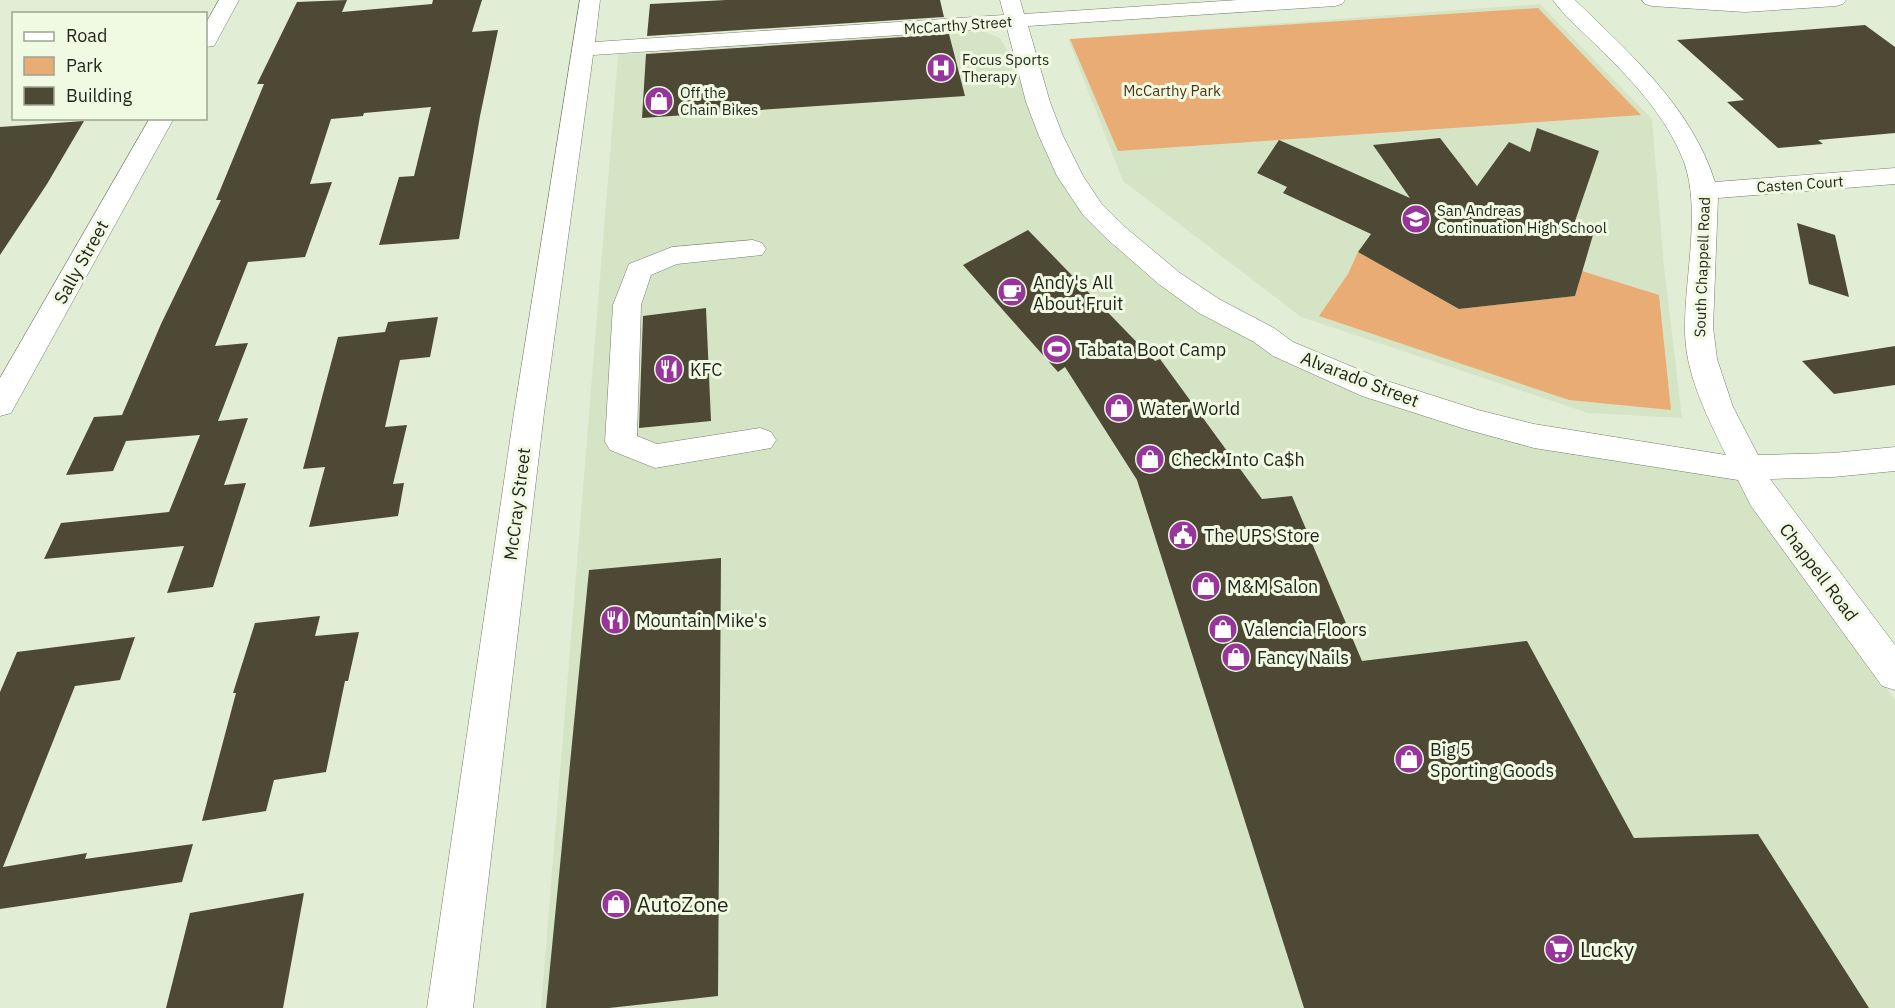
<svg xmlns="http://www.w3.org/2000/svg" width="1895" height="1008" font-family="'IBM Plex Sans',sans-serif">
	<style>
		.built { fill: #d6e4c6 }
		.green { fill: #e9ac74 }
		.building { fill: #4e4935 }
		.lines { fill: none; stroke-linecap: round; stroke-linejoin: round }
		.minor-casing { stroke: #757e6a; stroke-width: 1 }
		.minor { fill: #fff; fill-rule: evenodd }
		.labels { text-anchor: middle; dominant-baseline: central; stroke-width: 6; stroke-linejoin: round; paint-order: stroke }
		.far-street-label { font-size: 15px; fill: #1f231a; stroke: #f0fae3 }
		.far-poi-label { font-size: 15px; fill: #1f231a; stroke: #f0fae3; text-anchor: start }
		.far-park-label { font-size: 15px; fill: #4f3114; stroke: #f0fae3 }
		.street-label { font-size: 18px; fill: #1f231a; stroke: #f0fae3 }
		.poi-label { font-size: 18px; fill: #1f231a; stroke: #f0fae3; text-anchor: start }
		.near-poi-label { font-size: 21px; fill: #1f231a; stroke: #f0fae3; text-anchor: start }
	</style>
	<rect width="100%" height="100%" fill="#e2edd6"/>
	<!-- built -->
	<path class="built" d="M1540,4L1652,119L1664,266L1682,418L1588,413L1301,317L1123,181L1068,39Z
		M975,28L1000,38L1116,233L1330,380L1730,468L1895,700V1008H541L618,55Z"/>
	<!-- green -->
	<path class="green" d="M1538,8L1641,115L1118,151L1070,39Z
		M1358,252L1459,309L1575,296L1582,271L1659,295L1671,410L1569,400L1319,316L1348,274Z"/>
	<!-- building -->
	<path class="building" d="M347,0L342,12L432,4L433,0H482L472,32L498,30L480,116L459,239L379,245L399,177L414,176L431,107L364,113L363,116L331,119L310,184L332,182L305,257L248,262L215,346L248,343L218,421L248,418L224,485L246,483L213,587L167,593L184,546L44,559L61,523L169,512L200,435L126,441L113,471L66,475L94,417L122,415L161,324L221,200H216L264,84H257L297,2Z
		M726,0H940L944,17L647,36L650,4Z
		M1865,25L1895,47V133L1818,140L1823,144L1778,148L1727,102L1744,100L1677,40Z
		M949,34L965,96L642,118L646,54Z
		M84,121L47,184L0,255V127Z
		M1537,128L1599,151L1573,227L1593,235L1575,296L1459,309L1358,252L1371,234L1283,193L1287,187L1257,173L1279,140L1410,198L1373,145L1440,138L1477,186L1509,142L1530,152Z
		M1797,223L1835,235L1849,297L1809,284Z
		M1028,230L1155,361L1160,359L1262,499L1292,496L1362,661L1527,641L1634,838L1758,834L1869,1008H1304L1137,480L1065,367L1058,372L963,265Z
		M706,308L711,421L639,428L643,316Z
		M438,317L430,357L400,360L385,427L407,425L393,484L404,483L398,516L309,527L325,467L303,469L338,337L385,332L388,322Z
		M1895,346V385L1834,394L1802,361Z
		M721,558L718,996L609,1008H546L589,570Z
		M320,616L315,636L359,632L348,681H345L326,772L274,780L266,811L202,821L236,693H233L255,623Z
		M135,637L120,680L75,686L3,867L87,853L85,859L193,844L182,882L0,909V692L17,652Z
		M304,893L283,1008H166L190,913Z"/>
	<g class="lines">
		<!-- minor casing -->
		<g class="minor-casing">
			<path id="minor" d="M219,0H239L214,46L206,47V23Z
				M580,0H600L595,42L1004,15L1000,0H1020L1024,14L1238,0H1345L1342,4L1335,6L1028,26L1050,102L1063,136L1083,176L1101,203L1125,227L1180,273L1219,299L1274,328L1293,342L1384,380L1478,410L1534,424L1726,455C1706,414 1684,372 1685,326C1685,276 1701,209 1684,162C1666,115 1629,77 1594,43C1580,29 1564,16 1553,0H1575C1630,54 1691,106 1715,182L1895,168V184L1718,198L1713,327L1717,359L1733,407L1758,455L1833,453L1895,447V471L1833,477L1770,479L1895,645V690L1882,686L1751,506L1738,480L1534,448L1465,429L1362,396L1273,356L1254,342L1199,313L1160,285L1107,239L1083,215L1057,176L1039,136L1026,102L1007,28L593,55L544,413L473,1008H427L514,413Z
				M1642,0H1846L1843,4L1836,6L1745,12L1652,6L1645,4Z
				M150,118H174L11,413L0,416V378Z
				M753,240L762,243L766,249L762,255L677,264L651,275L641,305L637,436L657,444L760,428L771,432L776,440L771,448L655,468L610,450L605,442L613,305L629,264L672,247Z"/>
		</g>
		<!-- minor -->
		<use href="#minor" class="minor"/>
	</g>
	<!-- icons -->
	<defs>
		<g id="hospital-disc" transform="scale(1.5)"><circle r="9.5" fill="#98359b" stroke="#f0fae3"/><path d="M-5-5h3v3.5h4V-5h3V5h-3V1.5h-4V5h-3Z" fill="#fff"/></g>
		<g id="shop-disc" transform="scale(1.5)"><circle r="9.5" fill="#98359b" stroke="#f0fae3"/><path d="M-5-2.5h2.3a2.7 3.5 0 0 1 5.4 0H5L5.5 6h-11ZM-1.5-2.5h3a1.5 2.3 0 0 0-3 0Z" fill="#fff"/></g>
		<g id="school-disc" transform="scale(1.5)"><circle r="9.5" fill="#98359b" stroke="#f0fae3"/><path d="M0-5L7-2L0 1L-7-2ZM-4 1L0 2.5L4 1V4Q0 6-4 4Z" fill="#fff"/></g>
		<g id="cafe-disc" transform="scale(1.5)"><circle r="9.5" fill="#98359b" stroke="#f0fae3"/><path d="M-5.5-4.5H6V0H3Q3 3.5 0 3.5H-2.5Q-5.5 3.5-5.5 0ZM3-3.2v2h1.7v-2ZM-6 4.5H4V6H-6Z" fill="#fff"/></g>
		<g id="stadium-disc" transform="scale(1.5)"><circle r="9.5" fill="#98359b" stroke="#f0fae3"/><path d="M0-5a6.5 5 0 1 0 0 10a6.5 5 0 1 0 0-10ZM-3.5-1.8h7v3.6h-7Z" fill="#fff"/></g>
		<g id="restaurant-disc" transform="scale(1.5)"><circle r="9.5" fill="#98359b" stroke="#f0fae3"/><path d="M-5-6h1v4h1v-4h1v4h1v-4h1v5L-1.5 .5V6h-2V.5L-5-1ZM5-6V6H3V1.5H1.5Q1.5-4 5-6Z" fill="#fff"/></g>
		<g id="civic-disc" transform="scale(1.5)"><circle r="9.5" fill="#98359b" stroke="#f0fae3"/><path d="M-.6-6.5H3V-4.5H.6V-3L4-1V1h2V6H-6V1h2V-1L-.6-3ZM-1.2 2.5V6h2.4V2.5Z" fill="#fff"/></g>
		<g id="supermarket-disc" transform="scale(1.5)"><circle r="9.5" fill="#98359b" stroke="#f0fae3"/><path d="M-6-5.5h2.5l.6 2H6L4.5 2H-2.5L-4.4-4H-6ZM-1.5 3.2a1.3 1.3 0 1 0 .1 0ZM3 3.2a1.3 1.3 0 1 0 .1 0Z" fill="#fff"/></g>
	</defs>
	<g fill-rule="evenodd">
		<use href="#hospital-disc" x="941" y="68"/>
		<use href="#shop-disc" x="659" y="101"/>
		<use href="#school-disc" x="1416" y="219"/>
		<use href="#cafe-disc" x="1012" y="292"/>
		<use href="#stadium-disc" x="1057" y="349"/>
		<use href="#restaurant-disc" x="669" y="369"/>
		<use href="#shop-disc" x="1119" y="408"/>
		<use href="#shop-disc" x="1150" y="459"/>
		<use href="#civic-disc" x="1183" y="535"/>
		<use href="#shop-disc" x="1206" y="586"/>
		<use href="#restaurant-disc" x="615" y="620"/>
		<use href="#shop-disc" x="1223" y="629"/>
		<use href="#shop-disc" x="1236" y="657"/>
		<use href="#shop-disc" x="1409" y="759"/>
		<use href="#shop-disc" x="616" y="904"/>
		<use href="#supermarket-disc" x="1559" y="949"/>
	</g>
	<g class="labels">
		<!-- far-street labels -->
		<g class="far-street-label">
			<text transform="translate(958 25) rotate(-4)">McCarthy Street</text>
			<text transform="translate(1800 184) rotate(-4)">Casten Court</text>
			<text transform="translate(1702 267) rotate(-88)">South Chappell Road</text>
		</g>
		<!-- far-poi labels -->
		<g class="far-poi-label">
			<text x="962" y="59">Focus Sports<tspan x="962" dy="17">Therapy</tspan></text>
			<text x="680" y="92">Off the<tspan x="680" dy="17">Chain Bikes</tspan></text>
			<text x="1437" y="210">San Andreas<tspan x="1437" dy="17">Continuation High School</tspan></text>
		</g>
		<!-- far-park labels -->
		<g class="far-park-label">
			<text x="1172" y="90">McCarthy Park</text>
		</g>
		<!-- street labels -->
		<g class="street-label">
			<text transform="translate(81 262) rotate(-61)">Sally Street</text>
			<text transform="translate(1360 379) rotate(21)">Alvarado Street</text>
			<text transform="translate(517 504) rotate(-83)">McCray Street</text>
			<text transform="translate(1819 572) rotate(53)">Chappell Road</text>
		</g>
		<!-- poi labels -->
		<g class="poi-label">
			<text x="1033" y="282">Andy's All<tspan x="1033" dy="21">About Fruit</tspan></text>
			<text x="1078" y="349">Tabata Boot Camp</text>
			<text x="690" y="369">KFC</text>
			<text x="1140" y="408">Water World</text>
			<text x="1171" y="459">Check Into Ca$h</text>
			<text x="1204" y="535">The UPS Store</text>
			<text x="1227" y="586">M&amp;M Salon</text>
			<text x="636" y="620">Mountain Mike's</text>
			<text x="1244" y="629">Valencia Floors</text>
			<text x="1257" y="657">Fancy Nails</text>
			<text x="1430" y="749">Big 5<tspan x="1430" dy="21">Sporting Goods</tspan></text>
		</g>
		<!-- near-poi labels -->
		<g class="near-poi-label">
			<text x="637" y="904">AutoZone</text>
			<text x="1580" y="949">Lucky</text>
		</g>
	</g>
	<!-- legend -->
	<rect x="12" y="12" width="195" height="108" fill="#f0fae3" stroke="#9ca493" stroke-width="1.5"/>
	<rect x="24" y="32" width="30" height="9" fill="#ffffff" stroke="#9ca493" stroke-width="1.5"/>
	<text x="66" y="42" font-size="18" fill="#1f231a">Road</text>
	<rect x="24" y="57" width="30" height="18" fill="#e9ac74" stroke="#9ca493" stroke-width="1.5"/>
	<text x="66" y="72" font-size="18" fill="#1f231a">Park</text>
	<rect x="24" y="87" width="30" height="18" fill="#4e4935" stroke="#9ca493" stroke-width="1.5"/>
	<text x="66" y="102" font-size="18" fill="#1f231a">Building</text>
</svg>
